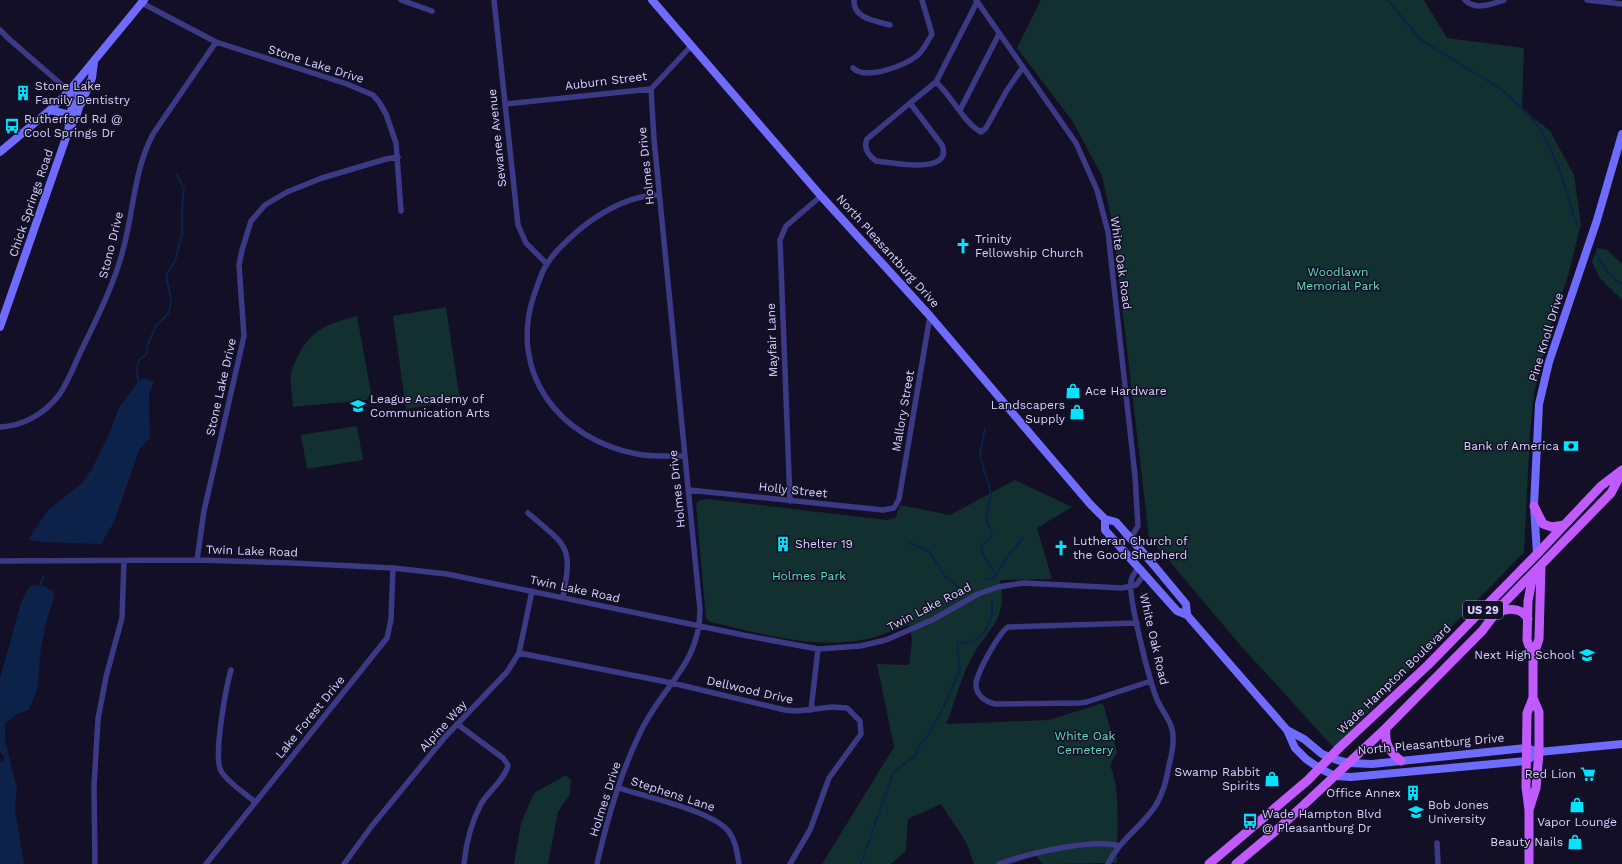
<svg xmlns="http://www.w3.org/2000/svg" width="1622" height="864" font-family="'Work Sans',sans-serif">
	<style>
		.green { fill: #12302f }
		.water { fill: #0c2248 }
		.lines { fill: none; stroke-linecap: round; stroke-linejoin: round }
		.stream { stroke: #0c2248; stroke-width: 2 }
		.street { stroke: #3d3a85; stroke-width: 5.5 }
		.secondary { stroke: #6f6bff; stroke-width: 8 }
		.primary { stroke: #c25bff; stroke-width: 9 }
		.labels { text-anchor: middle; dominant-baseline: central; stroke-width: 3; stroke-linejoin: round; paint-order: stroke }
		.shield { fill: #130f26; stroke: #9e99be; stroke-width: 1 }
		.shield-label { font-size: 11px; font-weight: bold; fill: #d9d4ff }
		.street-label { font-size: 12px; fill: #d9d4ff; stroke: #130f26 }
		.poi-label { font-size: 12px; fill: #d9d4ff; stroke: #130f26; text-anchor: start }
		.park-label { font-size: 12px; fill: #5fe0c0; stroke: #130f26 }
	</style>
	<rect width="100%" height="100%" fill="#130f26"/>
	<!-- green -->
	<path class="green" d="M1041,0H1424L1447,38L1524,48L1522,109L1550,131L1574,175L1581,224L1568,276L1550,327L1534,393L1530,433L1524,552L1334,748L1241,646L1149,537L1112,221L1102,176L1073,122L1017,48Z
		M1597,248L1607,250L1622,264V300L1600,278L1592,262Z
		M446,307L460,400L406,409L393,316Z
		M357,316L371,393L367,400L293,407C292,395 289,381 292,370C293,365 296,360 298,356C310,330 331,322 357,316Z
		M357,426L363,460L307,469L301,435Z
		M1015,480L1072,507L1037,528L1052,579L1000,580C1008,621 989,626 972,657C961,677 955,702 946,724L1049,720L1103,703L1117,752L1110,766C1121,785 1117,840 1117,863L1043,864L1035,855L1011,864H974L966,842L941,804L908,819L906,851L891,864H822L894,747L877,664L909,665L912,640L909,625C893,630 879,637 862,640C811,649 759,633 710,622L706,618L696,504L700,500L708,499L887,520L896,517L900,505L950,515Z
		M566,775L571,780L570,794L558,812L548,864H514L521,823L534,793Z"/>
	<!-- water -->
	<path class="water" d="M145,378L154,382L149,393L150,438L140,448L114,522L101,544L42,542L28,540L47,511L82,483L92,469L111,430L119,407L140,380Z
		M32,585L44,586L54,592C54,602 49,610 47,619C45,631 41,644 40,656C38,682 40,685 29,710L17,714L5,724V740L17,789L15,810L24,864H0V762L3,761L5,757L0,752V678L21,603L27,590Z"/>
	<g class="lines">
		<!-- stream -->
		<path class="stream" d="M1388,0L1421,40L1501,89L1530,116L1541,130L1549,146L1561,174L1577,226
			M1596,253C1603,266 1609,277 1622,284
			M138,384L137,367L139,360L146,355L148,344L156,326L168,314L170,308L171,298L166,276L175,261L182,234V209L184,189L177,175
			M985,428L980,454L984,471L989,484L991,496L986,519L992,533L990,538L982,545C980,556 991,565 996,575
			M910,543L929,551L945,576L958,587
			M986,579L994,578
			M995,579C998,566 1014,549 1023,538
			M39,587L44,576
			M861,864L891,778L895,771L916,755L919,745L929,734L944,706L960,670L957,644C962,641 967,644 973,641C989,634 993,617 992,601"/>
		<!-- street -->
		<path class="street" d="M401,0L432,11
			M494,0L518,225L526,243L547,264
			M854,0C853,19 876,21 890,25
			M976,0L1076,143L1097,190L1108,232L1135,476L1138,526L1130,539
			M1465,0C1476,11 1491,4 1504,0
			M1587,0L1622,4
			M140,2L216,42L347,84L373,95L379,102L386,114L396,143L401,211
			M0,30L9,39L69,91
			M853,68C866,81 906,65 918,55C924,49 928,41 932,34L922,0
			M936,82C952,96 962,121 981,132L986,128L1007,90L1023,67
			M910,103L942,145C954,176 889,162 876,161C868,155 863,148 867,139Z
			M910,103L936,82L977,2
			M505,104L651,89L692,45
			M960,110L999,34
			M659,195C637,195 613,206 595,218C581,227 556,249 547,264C541,272 538,285 534,295C508,373 559,439 637,454C653,457 669,456 685,456
			M0,427C24,426 45,413 59,395C68,382 74,366 81,351C98,316 116,281 125,242C134,205 135,168 153,134L216,42
			M689,490L883,510L894,508L899,499L930,316
			M790,501L780,240L786,226L821,196
			M528,513C567,547 573,544 563,597
			M197,560L204,511L244,336L239,265L242,250L251,221L265,205L287,192L322,178L386,159L398,157
			M0,561L197,560L292,563L393,568L447,574L748,636L818,649L860,646L886,640L932,620L978,594L998,587L1023,583L1122,588L1136,585L1144,575
			M1137,623L1008,627C999,633 975,675 976,686C977,696 986,702 995,704L1079,703L1087,702L1151,681
			M519,653L672,683L785,710L797,711L832,707L847,708L860,721L861,734L829,778L810,830L790,864
			M231,670C226,687 213,757 221,771C228,783 245,793 255,802
			M811,710L818,649
			M457,724L503,758L508,765C507,777 487,793 481,804C471,823 466,843 464,864
			M619,788C645,797 714,811 729,832C736,841 737,853 739,864
			M1437,843L1438,864
			M95,864L94,786L98,719L106,677L122,618L124,561
			M206,864L387,638L391,620L393,568
			M344,864L371,827L445,737L507,672L519,653L532,591
			M597,864C607,820 620,774 640,733C661,687 700,665 700,610L654,139L651,89
			M999,864C1027,854 1091,838 1119,846
			M1108,864C1119,840 1142,827 1156,805C1163,793 1167,779 1169,765C1172,754 1175,741 1172,729C1169,718 1160,708 1156,697C1149,678 1128,598 1131,581C1132,576 1135,572 1138,568"/>
		<!-- secondary -->
		<path class="secondary" d="M652,0L821,196L930,316L1090,504L1105,519L1116,522L1152,563L1186,604L1187,615
			M81,104L92,78L94,62
			M50,110L66,114L68,123
			M72,124C80,110 83,99 74,85
			M0,152L50,110L69,91L144,0
			M0,327L68,132L72,105L69,91
			M1105,519V530L1177,611L1187,615L1287,730L1295,748L1306,759L1319,768L1335,776L1351,777L1526,761L1539,752
			M1537,554L1534,506L1539,404L1549,362L1597,220L1622,134
			M1287,730L1304,739L1322,754L1337,760L1349,763L1372,764L1526,748L1539,752L1622,744"/>
		<!-- primary -->
		<path class="primary" d="M1534,506L1543,524L1552,527L1564,525
			M1533,575L1528,601L1527,640L1533,657
			M1497,613C1508,608 1521,607 1528,619
			M1386,728C1384,744 1389,751 1401,761
			M1529,810L1536,788L1539,752V712L1533,698V657L1539,639L1541,565
			M1209,864L1308,780L1340,747L1428,665L1537,554L1601,486L1622,470
			M1236,864L1279,828L1386,728L1482,631L1501,606L1611,493L1622,472
			M1529,864V810L1526,787L1527,713L1533,698"/>
	</g>
	<!-- icons -->
	<defs>
		<g id="building-bare" transform="scale(1.2)"><path d="M-4-6H4V6H1V3H-1V6H-4ZM-2.5-4.3h1.7v1.8h-1.7ZM.8-4.3h1.7v1.8H.8ZM-2.5-1h1.7V.8h-1.7ZM.8-1h1.7V.8H.8Z" fill="#00e5ff" stroke="#130f26" stroke-width="2.5" paint-order="stroke"/></g>
		<g id="bus-bare" transform="scale(1.2)"><path d="M-5-6H5V4H4V6H2V4H-2V6H-4V4H-5ZM-3.5-4V0h7V-4ZM-3.5 1.2v1.5H-2V1.2ZM2 1.2v1.5H3.5V1.2Z" fill="#00e5ff" stroke="#130f26" stroke-width="2.5" paint-order="stroke"/></g>
		<g id="church-bare" transform="scale(1.2)"><path d="M-1.2-6h2.4v3.5h3.3v2.4h-3.3V6h-2.4V-.1h-3.3v-2.4h3.3Z" fill="#00e5ff" stroke="#130f26" stroke-width="2.5" paint-order="stroke"/></g>
		<g id="shop-bare" transform="scale(1.2)"><path d="M-5-2.5h2.3a2.7 3.5 0 0 1 5.4 0H5L5.5 6h-11ZM-1.5-2.5h3a1.5 2.3 0 0 0-3 0Z" fill="#00e5ff" stroke="#130f26" stroke-width="2.5" paint-order="stroke"/></g>
		<g id="school-bare" transform="scale(1.2)"><path d="M0-5L7-2L0 1L-7-2ZM-4 1L0 2.5L4 1V4Q0 6-4 4Z" fill="#00e5ff" stroke="#130f26" stroke-width="2.5" paint-order="stroke"/></g>
		<g id="bank-bare" transform="scale(1.2)"><path d="M-6-4H6V4H-6ZM0-2.3a2.3 2.3 0 1 0 0 4.6a2.3 2.3 0 1 0 0-4.6Z" fill="#00e5ff" stroke="#130f26" stroke-width="2.5" paint-order="stroke"/></g>
		<g id="supermarket-bare" transform="scale(1.2)"><path d="M-6-5.5h2.5l.6 2H6L4.5 2H-2.5L-4.4-4H-6ZM-1.5 3.2a1.3 1.3 0 1 0 .1 0ZM3 3.2a1.3 1.3 0 1 0 .1 0Z" fill="#00e5ff" stroke="#130f26" stroke-width="2.5" paint-order="stroke"/></g>
		<g id="university-bare" transform="scale(1.2)"><path d="M0-5L7-2L0 1L-7-2ZM-4 1L0 2.5L4 1V4Q0 6-4 4Z" fill="#00e5ff" stroke="#130f26" stroke-width="2.5" paint-order="stroke"/></g>
	</defs>
	<g fill-rule="evenodd">
		<use href="#building-bare" x="23" y="93"/>
		<use href="#bus-bare" x="12" y="126"/>
		<use href="#church-bare" x="963" y="246"/>
		<use href="#shop-bare" x="1073" y="391"/>
		<use href="#school-bare" x="358" y="406"/>
		<use href="#shop-bare" x="1077" y="412"/>
		<use href="#bank-bare" x="1571" y="446"/>
		<use href="#building-bare" x="783" y="544"/>
		<use href="#church-bare" x="1061" y="548"/>
		<use href="#school-bare" x="1587" y="655"/>
		<use href="#supermarket-bare" x="1588" y="774"/>
		<use href="#shop-bare" x="1272" y="779"/>
		<use href="#building-bare" x="1413" y="793"/>
		<use href="#shop-bare" x="1577" y="805"/>
		<use href="#university-bare" x="1416" y="812"/>
		<use href="#bus-bare" x="1250" y="821"/>
		<use href="#shop-bare" x="1575" y="842"/>
	</g>
	<g class="labels">
		<!-- shield labels -->
		<rect class="shield" x="1463" y="601" width="40" height="18" rx="3"/>
		<g class="shield-label">
			<text x="1483" y="610">US 29</text>
		</g>
		<!-- street labels -->
		<g class="street-label">
			<text transform="translate(316 64) rotate(18)">Stone Lake Drive</text>
			<text transform="translate(606 81) rotate(-7)">Auburn Street</text>
			<text transform="translate(497 138) rotate(-96)">Sewanee Avenue</text>
			<text transform="translate(646 166) rotate(-96)">Holmes Drive</text>
			<text transform="translate(31 203) rotate(-71)">Chick Springs Road</text>
			<text transform="translate(111 245) rotate(-76)">Stono Drive</text>
			<text transform="translate(888 251) rotate(48)">North Pleasantburg Drive</text>
			<text transform="translate(1121 263) rotate(82)">White Oak Road</text>
			<text transform="translate(1546 337) rotate(-73)">Pine Knoll Drive</text>
			<text transform="translate(772 340) rotate(-92)">Mayfair Lane</text>
			<text transform="translate(221 387) rotate(-77)">Stone Lake Drive</text>
			<text transform="translate(903 411) rotate(-80)">Mallory Street</text>
			<text transform="translate(677 489) rotate(-96)">Holmes Drive</text>
			<text transform="translate(793 490) rotate(6)">Holly Street</text>
			<text transform="translate(252 551) rotate(2)">Twin Lake Road</text>
			<text transform="translate(575 589) rotate(12)">Twin Lake Road</text>
			<text transform="translate(929 607) rotate(-27)">Twin Lake Road</text>
			<text transform="translate(1154 639) rotate(77)">White Oak Road</text>
			<text transform="translate(1394 679) rotate(-44)">Wade Hampton Boulevard</text>
			<text transform="translate(750 690) rotate(13)">Dellwood Drive</text>
			<text transform="translate(310 717) rotate(-51)">Lake Forest Drive</text>
			<text transform="translate(443 726) rotate(-48)">Alpine Way</text>
			<text transform="translate(1431 744) rotate(-5)">North Pleasantburg Drive</text>
			<text transform="translate(673 794) rotate(18)">Stephens Lane</text>
			<text transform="translate(605 799) rotate(-72)">Holmes Drive</text>
		</g>
		<!-- poi labels -->
		<g class="poi-label">
			<text x="35" y="86">Stone Lake<tspan x="35" dy="14">Family Dentistry</tspan></text>
			<text x="24" y="119">Rutherford Rd @<tspan x="24" dy="14">Cool Springs Dr</tspan></text>
			<text x="975" y="239">Trinity<tspan x="975" dy="14">Fellowship Church</tspan></text>
			<text x="1085" y="391">Ace Hardware</text>
			<text x="370" y="399">League Academy of<tspan x="370" dy="14">Communication Arts</tspan></text>
			<text x="1065" y="405" text-anchor="end">Landscapers<tspan x="1065" dy="14">Supply</tspan></text>
			<text x="1559" y="446" text-anchor="end">Bank of America</text>
			<text x="1073" y="541">Lutheran Church of<tspan x="1073" dy="14">the Good Shepherd</tspan></text>
			<text x="795" y="544">Shelter 19</text>
			<text x="1575" y="655" text-anchor="end">Next High School</text>
			<text x="1260" y="772" text-anchor="end">Swamp Rabbit<tspan x="1260" dy="14">Spirits</tspan></text>
			<text x="1576" y="774" text-anchor="end">Red Lion</text>
			<text x="1401" y="793" text-anchor="end">Office Annex</text>
			<text x="1428" y="805">Bob Jones<tspan x="1428" dy="14">University</tspan></text>
			<text x="1262" y="814">Wade Hampton Blvd<tspan x="1262" dy="14">@ Pleasantburg Dr</tspan></text>
			<text x="1577" y="822" text-anchor="middle">Vapor Lounge</text>
			<text x="1563" y="842" text-anchor="end">Beauty Nails</text>
		</g>
		<!-- park labels -->
		<g class="park-label">
			<text x="1338" y="272">Woodlawn<tspan x="1338" dy="14">Memorial Park</tspan></text>
			<text x="809" y="576">Holmes Park</text>
			<text x="1085" y="736">White Oak<tspan x="1085" dy="14">Cemetery</tspan></text>
		</g>
	</g>
</svg>
